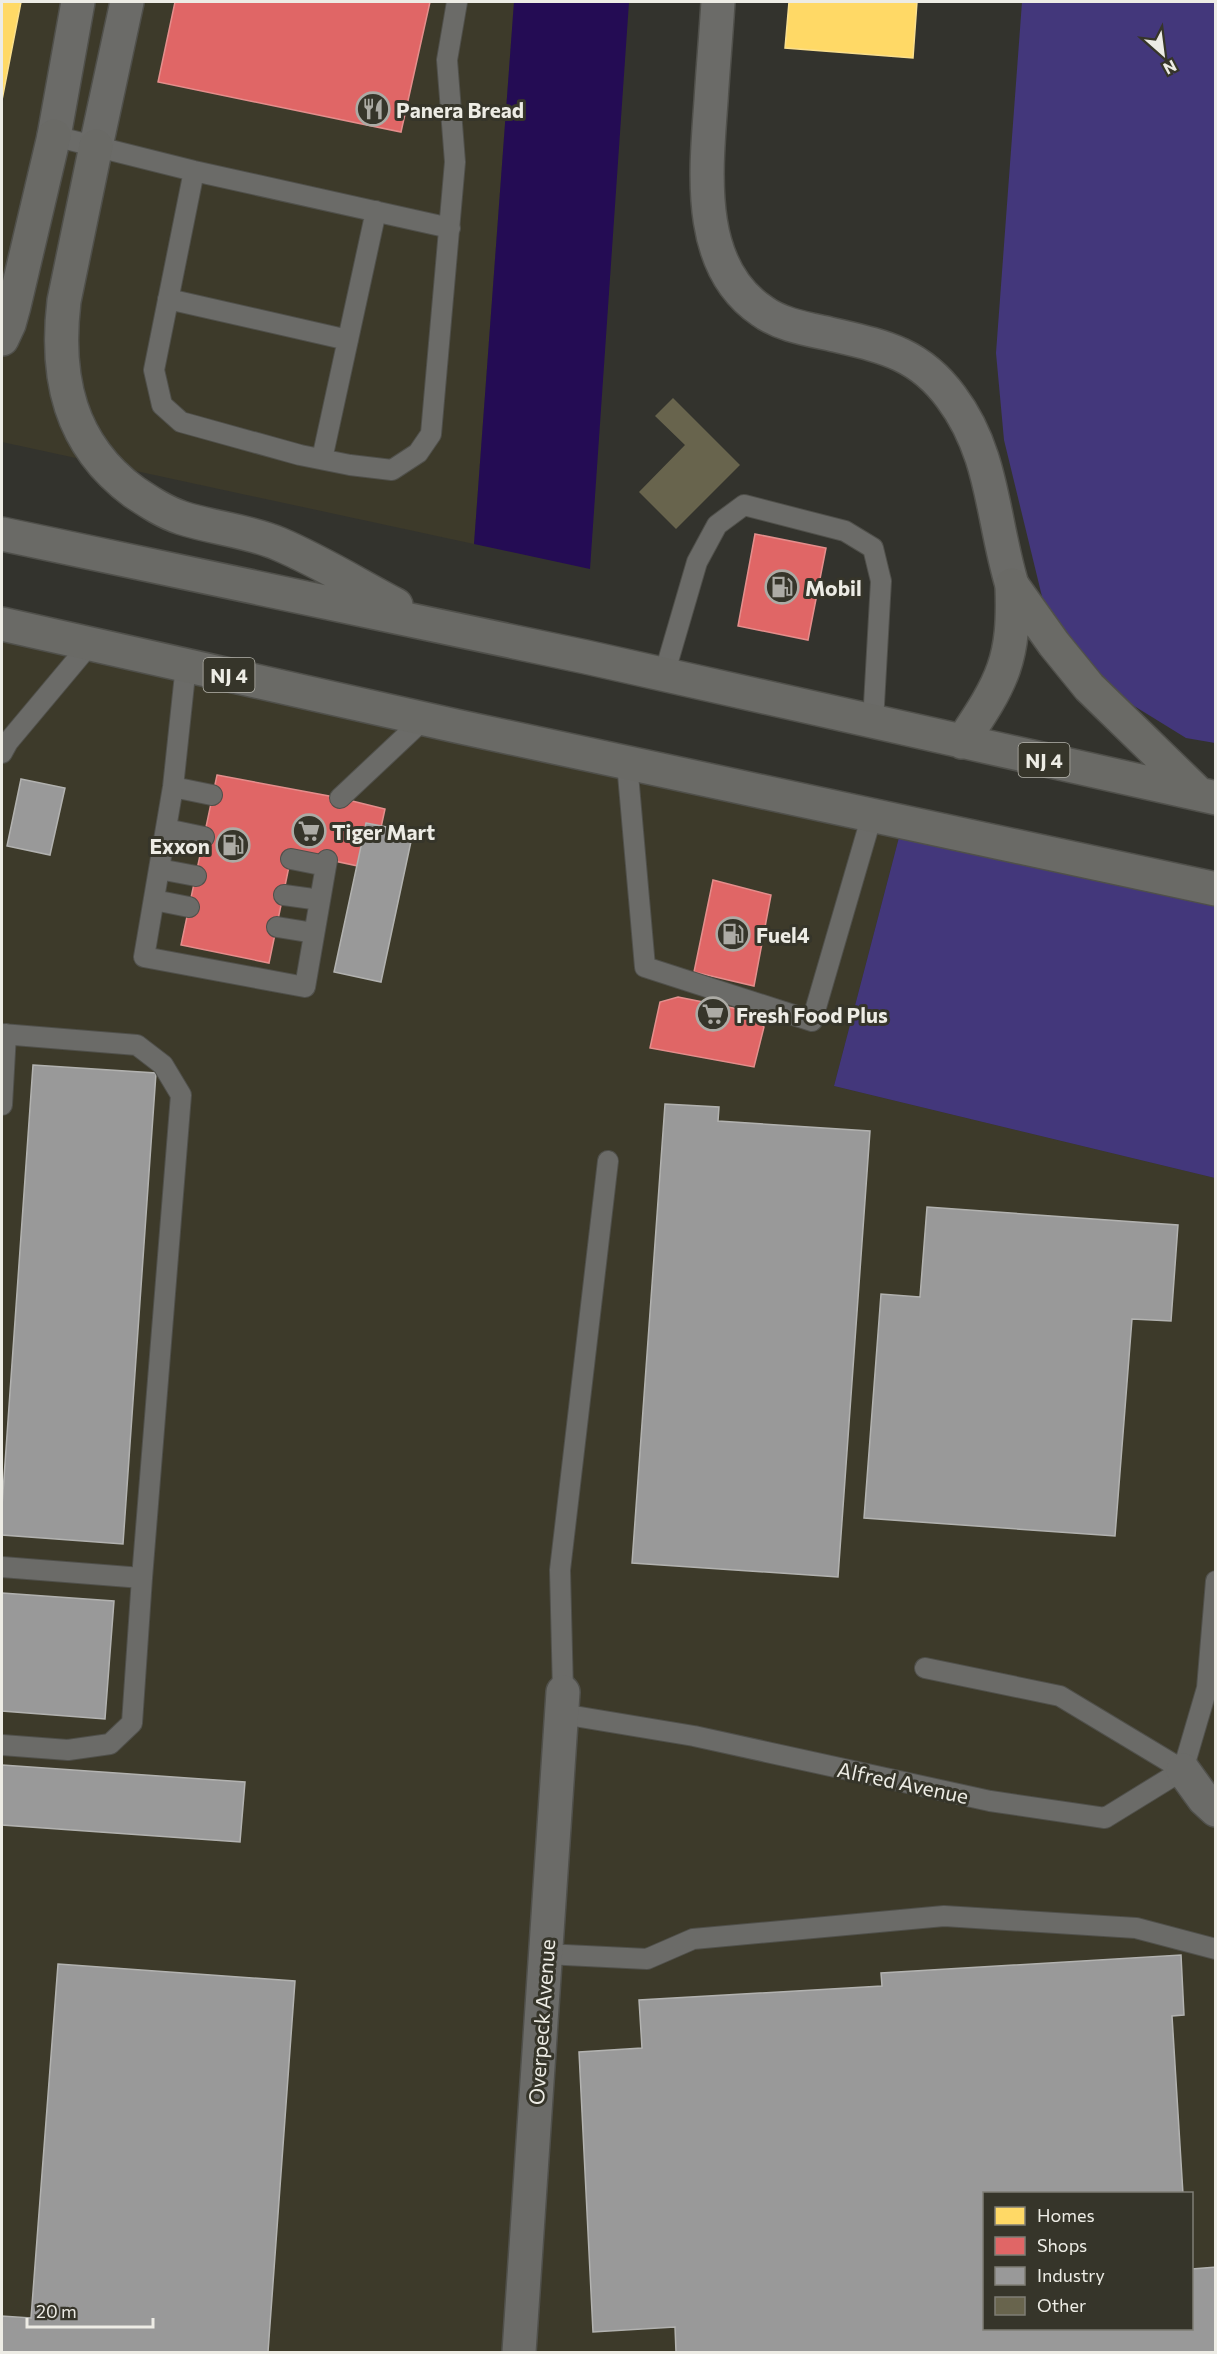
<svg xmlns="http://www.w3.org/2000/svg" width="1217" height="2354" font-family="Commissioner,sans-serif">
	<style>
		.built { fill: #3d3a2a; fill-rule: evenodd }
		.green { fill: #43377b }
		.water { fill: #240c54 }
		.homes { fill: #ffd966; stroke: #fadf8c; stroke-width: 1.5 }
		.shops { fill: #e06666; stroke: #e48e8c; stroke-width: 1.5 }
		.industry { fill: #999; stroke: #b2b2b0; stroke-width: 1.5 }
		.building { fill: #68644d }
		.lines { fill: none; stroke-linecap: round; stroke-linejoin: round }
		.service-casing { stroke: #50504b; stroke-width: 22 }
		.minor-casing { stroke: #50504b; stroke-width: 36 }
		.trunk-casing { stroke: #50504b; stroke-width: 36 }
		.service { stroke: #6b6b68; stroke-width: 20 }
		.minor { stroke: #6b6b68; stroke-width: 33 }
		.trunk { stroke: #6a6a66; stroke-width: 33 }
		.labels { text-anchor: middle; dominant-baseline: central; stroke-width: 6; stroke-linejoin: round; paint-order: stroke }
		.shield { fill: #36352a; stroke: #b6b5ad; stroke-width: 1.5 }
		.shield-label { font-size: 20px; font-weight: bold; fill: #edece5 }
		.poi-label { font-size: 21px; font-weight: bold; fill: #edece5; stroke: #36352a; text-anchor: start }
		.street-label { font-size: 21px; fill: #edece5; stroke: #36352a }
	</style>
	<rect width="100%" height="100%" fill="#33332d"/>
	<!-- built -->
	<path class="built" d="M2,2H514L474,544L2,442Z
		M2,624L903,822L834,1086L1215,1178V2352H2ZM984,2194H1192V2328H984Z"/>
	<!-- green -->
	<path class="green" d="M1022,2H1215V743L1186,738L1105,688L1046,613L1004,440L996,353Z
		M903,822L1215,889V1178L834,1086Z"/>
	<!-- water -->
	<path class="water" d="M514,2H629L590,569L474,544Z"/>
	<!-- homes -->
	<path class="homes" d="M2,2H21L2,100Z
		M789,2H917L913,58L785,48Z"/>
	<!-- shops -->
	<path class="shops" d="M175,2H430L401,132L158,82Z
		M755,534L826,548L808,640L738,626Z
		M217,775L340,798L385,809L372,869L292,852L269,963L181,945Z
		M713,880L771,895L754,986L694,972Z
		M678,997L748,1011L764,1027L754,1067L650,1048L660,1002Z"/>
	<!-- industry -->
	<path class="industry" d="M21,779L65,788L50,855L7,846Z
		M366,823L413,832L381,982L334,972Z
		M33,1065L156,1073L123,1544L2,1535V1506Z
		M665,1104L719,1107L718,1121L870,1131L838,1577L632,1563Z
		M927,1207L1178,1225L1171,1321L1132,1319L1115,1536L864,1518L881,1294L920,1297Z
		M2,1593L114,1601L105,1719L2,1711Z
		M2,1765L245,1782L240,1842L2,1825Z
		M1181,1955L1184,2015L1172,2016L1183,2194H984V2328H1192V2269L1216,2267V2352H676L675,2327L593,2332L579,2052L642,2048L639,2000L882,1986L881,1973Z
		M58,1964L295,1981L268,2352H2V2316L31,2318Z"/>
	<!-- building -->
	<path class="building" d="M673,398L740,465L676,529L639,492L685,445L655,416Z"/>
	<g class="lines">
		<!-- service casing -->
		<g class="service-casing">
			<path id="service" d="M54,136L194,171L450,228
				M194,171L154,370L162,405L181,422L300,455L350,465L392,470L418,453L431,434L455,162L447,60L457,2
				M168,299L348,340
				M322,459L376,211
				M186,665L173,787L144,957L305,987L327,860
				M664,675L697,562L717,525L744,505L845,531L873,548L881,581L873,722
				M2,753L8,742L90,644
				M627,763L645,967L812,1021L872,815
				M173,787L212,795
				M340,798L424,719
				M166,829L204,837
				M291,859L326,866
				M159,869L196,876
				M284,895L320,900
				M154,900L189,907
				M277,927L314,933
				M2,1034L137,1045L163,1065L181,1095L142,1578
				M2,1105L6,1034
				M2,1567L142,1578L132,1723L110,1744L68,1750L2,1745
				M925,1668L1060,1696L1183,1770
				M563,1692L560,1570L608,1161
				M562,1714L694,1736L990,1801L1105,1818L1183,1770
				M1183,1770L1207,1688L1216,1581
				M545,1954L647,1959L693,1939L944,1916L1136,1928L1216,1949"/>
		</g>
		<!-- minor casing -->
		<g class="minor-casing">
			<path id="minor" d="M718,2C716,35 713,68 711,101C706,171 695,266 762,311C781,325 807,329 830,334C881,346 918,352 951,397C994,454 992,519 1012,585
				M54,136L78,2
				M96,146L127,2
				M1183,1770L1204,1799L1216,1810
				M519,2352L563,1692"/>
		</g>
		<!-- trunk casing -->
		<g class="trunk-casing">
			<path id="trunk" d="M96,146L64,301C55,377 69,444 134,492C149,502 164,512 182,518C213,528 249,531 279,544C319,561 358,585 396,605
				M2,339L9,324L14,306L54,136
				M2,534L586,657L1216,798
				M1012,585L1054,644L1089,687L1199,794
				M2,624L456,726L1216,889
				M962,742C1003,681 1015,660 1012,585"/>
		</g>
		<!-- service -->
		<use href="#service" class="service"/>
		<!-- minor -->
		<use href="#minor" class="minor"/>
		<!-- trunk -->
		<use href="#trunk" class="trunk"/>
	</g>
	<!-- icons -->
	<defs>
		<g id="restaurant-ring" transform="scale(1.725)"><circle r="9.5" fill="#36352a" stroke="#acaba5" stroke-width="1.5"/><path d="M-5-6h1v4h1v-4h1v4h1v-4h1v5L-1.5 .5V6h-2V.5L-5-1ZM5-6V6H3V1.5H1.5Q1.5-4 5-6Z" fill="#acaba5"/></g>
		<g id="fuel-ring" transform="scale(1.725)"><circle r="9.5" fill="#36352a" stroke="#acaba5" stroke-width="1.5"/><path d="M-5.5-6h7V0h2V4h1.3V-2.5L3-4.5l.8-.8L6-3V5H2.5V1h-1V6h-7ZM-4.2-4.7v3.2H.2V-4.7Z" fill="#acaba5"/></g>
		<g id="supermarket-ring" transform="scale(1.725)"><circle r="9.5" fill="#36352a" stroke="#acaba5" stroke-width="1.5"/><path d="M-6-5.5h2.5l.6 2H6L4.5 2H-2.5L-4.4-4H-6ZM-1.5 3.2a1.3 1.3 0 1 0 .1 0ZM3 3.2a1.3 1.3 0 1 0 .1 0Z" fill="#acaba5"/></g>
	</defs>
	<g fill-rule="evenodd">
		<use href="#restaurant-ring" x="373" y="109"/>
		<use href="#fuel-ring" x="782" y="587"/>
		<use href="#supermarket-ring" x="309" y="831"/>
		<use href="#fuel-ring" x="233" y="845"/>
		<use href="#fuel-ring" x="733" y="934"/>
		<use href="#supermarket-ring" x="713" y="1014"/>
	</g>
	<g class="labels">
		<!-- shield labels -->
		<g class="shield">
			<rect x="203.5" y="658" width="51" height="34" rx="4.5"/>
			<rect x="1018.5" y="743" width="51" height="34" rx="4.5"/>
		</g>
		<g class="shield-label">
			<text x="229" y="675">NJ 4</text>
			<text x="1044" y="760">NJ 4</text>
		</g>
		<!-- poi labels -->
		<g class="poi-label">
			<text x="396" y="109">Panera Bread</text>
			<text x="805" y="587">Mobil</text>
			<text x="332" y="831">Tiger Mart</text>
			<text x="210" y="845" text-anchor="end">Exxon</text>
			<text x="756" y="934">Fuel4</text>
			<text x="736" y="1014">Fresh Food Plus</text>
		</g>
		<!-- street labels -->
		<g class="street-label">
			<text transform="translate(903 1782) rotate(12)">Alfred Avenue</text>
			<text transform="translate(541 2022) rotate(-86)">Overpeck Avenue</text>
		</g>
	</g>
	<!-- border -->
	<rect width="1217" height="2354" fill="none" stroke="#edece5" stroke-width="6"/>
	<!-- legend -->
	<rect x="983" y="2192" width="210" height="138" fill="#36352a" stroke="#7f7e75" stroke-width="1.5"/>
	<rect x="995" y="2207" width="30" height="18" fill="#ffd966" stroke="#7f7e75" stroke-width="1.5"/>
	<text x="1037" y="2222" font-size="18" fill="#edece5">Homes</text>
	<rect x="995" y="2237" width="30" height="18" fill="#e06666" stroke="#7f7e75" stroke-width="1.5"/>
	<text x="1037" y="2252" font-size="18" fill="#edece5">Shops</text>
	<rect x="995" y="2267" width="30" height="18" fill="#999999" stroke="#7f7e75" stroke-width="1.5"/>
	<text x="1037" y="2282" font-size="18" fill="#edece5">Industry</text>
	<rect x="995" y="2297" width="30" height="18" fill="#68644d" stroke="#7f7e75" stroke-width="1.5"/>
	<text x="1037" y="2312" font-size="18" fill="#edece5">Other</text>
	<!-- north arrow -->
	<g transform="translate(1163 54) rotate(152)" stroke="#36352a" stroke-width="4.5" paint-order="stroke">
	<path d="M0-4.5L10 22L0 15L-10 22Z" fill="#edece5"/>
	<text y="-9" font-size="16" font-weight="bold" text-anchor="middle" fill="#edece5">N</text>
	</g>
	<!-- scale -->
	<path d="M27 2318v9h126v-9" fill="none" stroke="#edece5" stroke-width="3"/>
	<text x="36" y="2318" font-size="18" fill="#edece5" stroke="#36352a" stroke-width="4.5" paint-order="stroke">20 m</text>
</svg>
